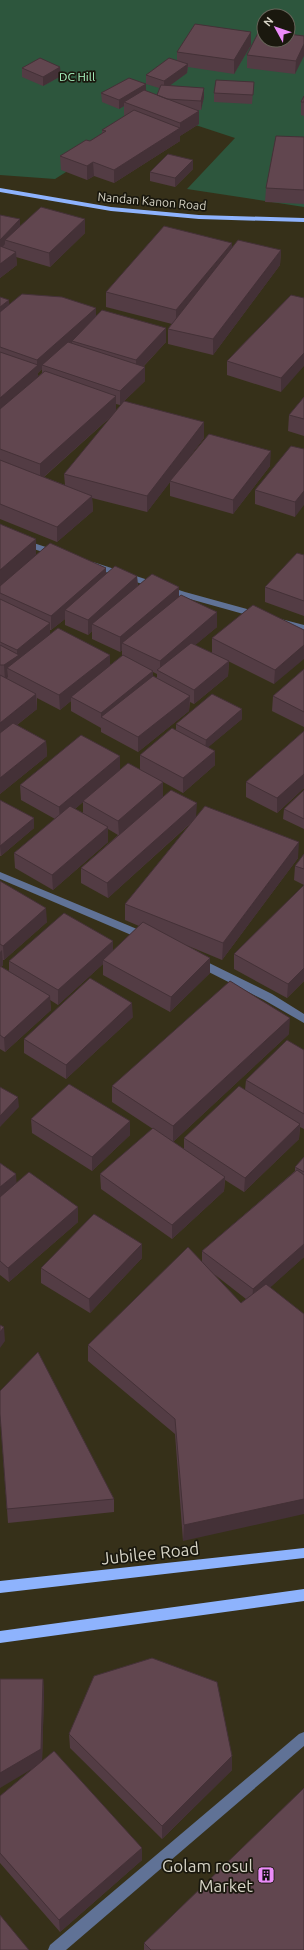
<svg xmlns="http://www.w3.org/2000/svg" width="304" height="1950" font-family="Ubuntu,sans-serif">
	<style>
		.green { fill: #2d563d; fill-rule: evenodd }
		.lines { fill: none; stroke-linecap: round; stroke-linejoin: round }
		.minor { fill: #607296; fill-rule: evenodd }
		.major { fill: #8eb3fd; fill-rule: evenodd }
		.wall { fill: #533c44; fill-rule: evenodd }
		.shaded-wall { fill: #443137 }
		.building { fill: #61464f; stroke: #443137 }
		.labels { text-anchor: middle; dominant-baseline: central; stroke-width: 3.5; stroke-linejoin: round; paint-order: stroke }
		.far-park-label { font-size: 12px; fill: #abf9c5; stroke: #1a180e }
		.far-street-label { font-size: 12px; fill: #d7d4c6; stroke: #1a180e }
		.near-street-label { font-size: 17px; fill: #d7d4c6; stroke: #1a180e }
		.near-poi-label { font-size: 17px; fill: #d7d4c6; stroke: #1a180e; text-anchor: end }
	</style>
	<rect width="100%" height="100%" fill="#363019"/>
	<!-- green -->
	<path class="green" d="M0,0H304V207L187,189L235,138L159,113L55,179L0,175ZM264,16H288V40H264Z"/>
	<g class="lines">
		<!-- minor -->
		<path class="minor" d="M0,532L58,551L59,553L55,556L52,555L0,538Z
			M93,562L185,592L261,613L262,615L258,618L179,596L90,567V563Z
			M281,619L304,625V631L278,624L277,622L278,620Z
			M0,872L149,934L151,937L149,940H143L0,879Z
			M199,958L272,994L304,1014V1023L264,1000L195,965L194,962Z
			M304,1732V1746L66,1950H48L50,1945L299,1734Z"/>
		<!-- major -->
		<path class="major" d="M0,188L111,207L199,215L304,218V222L199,219L111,211L0,192Z
			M304,1548V1558L0,1593V1581Z
			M304,1589V1601L0,1643V1631Z"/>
	</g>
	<!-- wall -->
	<path class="wall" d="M304,36L295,74L247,68V55Z
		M251,45L234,74L188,67L187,73L170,85L204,97L201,110H196L199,111V124L180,136V141L114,183L94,176L87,180L61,170L60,156L90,141L102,133V130L125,116L124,115V106L119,109L102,102L101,93L146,91L157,95L159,88L146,84V75L177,61V52Z
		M22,68L61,76L43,86L22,77Z
		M253,91L252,104L214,102V93Z
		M304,96V116L301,115V102Z
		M304,137V204L265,202L266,188Z
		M193,169L175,187L150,181V172Z
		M0,215L20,219V226L85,219V233L50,267L16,257L17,265L0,278Z
		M232,243V248L281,250L280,265L213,355L168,344V329L172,324L106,307V292Z
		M291,295L281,392L227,375V361Z
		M0,297L9,300V304L96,316L166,328V342L144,366L145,381L120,405L116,404V411L204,438L180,469L270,466L233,514L170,496V482L147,512L92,498L93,511L57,542L0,519ZM42,369V373L38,376V373ZM114,414L64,474L65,485L44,477Z
		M304,397V436L288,431L289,415Z
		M304,449L295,517L255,504V490Z
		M0,524L36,539V555L106,568V574L137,576L138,586L179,587V597L217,612V627L195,645L229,661L228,676L194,704L190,702L189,711L138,752L101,732V728L71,711V701L60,710L37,698V709L17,725L46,741L47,756L0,794ZM65,619V625L88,635L92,631V639L120,652L122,650V656L110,665V655L50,634V630H51ZM153,672L157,674V678L153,676Z
		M304,555V616L265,602V587Z
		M304,630L274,684L212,653V638Z
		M304,669V727L272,711L273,696Z
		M242,719L208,747L215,765L183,793L163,782V796L196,816L298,858L222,960L186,945L210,958V973L170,1012L103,975V964L58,1005L50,1000L51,1010L5,1052L0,1049V881L47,922L4,960H3V965L1,967L9,971V961L113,941V951L139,926L125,920V904L191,823L108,898L81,883V868L118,835L108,829V842L53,890L15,868L14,853L55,819L21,800L20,785L120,756V769L140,770V755L176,730V724ZM83,802V813L75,809Z
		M304,731V788L277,813L246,797V782Z
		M304,790V829L283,819L284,809Z
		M0,800L34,818V828L1,856H0Z
		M304,854V885L294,880L295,866Z
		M304,885V981L287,998L234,969V954Z
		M133,1017L66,1079L24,1053V1039Z
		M289,1034L173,1142L184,1149V1138L245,1090L246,1080L304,1050V1129L300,1127L299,1139L244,1192L225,1180L224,1191L172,1239L101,1189L100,1174L153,1129L112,1102V1086Z
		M31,1119L130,1135L92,1171L32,1133Z
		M304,1157V1257L270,1287L183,1541L175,1434L88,1361V1345L202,1262V1251L295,1171V1167ZM214,1274L246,1299L241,1303Z
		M0,1163L16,1174V1183L78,1207V1222L9,1282L0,1275Z
		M142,1258L90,1313L41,1283V1268Z
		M0,1414L114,1499V1512L8,1523Z
		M43,1679L44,1694L42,1761L142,1860L60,1932L0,1863V1796L33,1768Z
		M69,1734L232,1770L162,1839L70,1748Z
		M144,1943L304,1950H144Z"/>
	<!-- shaded-wall -->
	<path class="shaded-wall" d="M251,32V45L234,74V60Z
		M304,44V56L295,74L296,61Z
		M188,64L187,73L164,90V81Z
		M60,67L61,76L43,86V77Z
		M146,84V93L124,102V106L119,109V100Z
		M204,88V97L201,110V101Z
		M199,111V124L180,136V141L114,183V170L180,128V123Z
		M193,160V169L175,187V178Z
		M93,162L94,176L87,180V166Z
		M20,219V229L5,240V244L0,250V240Z
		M85,219V233L50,267L49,253Z
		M232,243V258L176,325V310Z
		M281,250L280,265L213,355V339Z
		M16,252L17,265L0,278V264Z
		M9,300L10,314L0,322V307Z
		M96,308V322L72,341V343L42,365V369L38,373V381L0,414V398L37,366V360Z
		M166,328V342L136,374V360Z
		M304,353V366L281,392V378Z
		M145,367V381L120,405V391Z
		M116,396V412L40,480V464Z
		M204,422V438L147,512V496Z
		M271,451L270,466L233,514V500Z
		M304,491V505L295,517V502Z
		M92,496L93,511L57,542V527Z
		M36,539V555L0,587V570Z
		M106,568V582L65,610V619L51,630V616Z
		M137,576L138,591L92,624V631L88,635V620Z
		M179,587V602L122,643V650L120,652V637Z
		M217,612V627L162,673L160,672V661Z
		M50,623V638L7,668L8,677L5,680L4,665L17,656V650Z
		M304,645V659L274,684L275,670Z
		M110,655V669L71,697V701L60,710L59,695Z
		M229,661L228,676L194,704V690Z
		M153,671V686L101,717V713Z
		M36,694L37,709L0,738V723Z
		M190,696L189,711L138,752V737Z
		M242,709V719L205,750L206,740Z
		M46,741L47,756L0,794V778Z
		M215,751V765L183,793V778Z
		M120,756V770L83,801V802L60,822L59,807Z
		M304,774V788L277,813V798Z
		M163,782V797L119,835L118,821Z
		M197,803L196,818L108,898L107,883Z
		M34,818V828L1,856L0,846Z
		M108,827V842L53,890L52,875Z
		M299,842L298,858L222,960L223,943Z
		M46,908L47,922L4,960L3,946Z
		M113,941V956L103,960V964L58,1005V990Z
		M2,950L3,965L0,968V952Z
		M210,958V973L170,1012L171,997Z
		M304,968V981L287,998L288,984Z
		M50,996L51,1010L5,1052L4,1038Z
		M132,1003L133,1017L66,1079V1065Z
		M290,1018L289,1034L173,1142V1126Z
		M18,1097L19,1107L0,1127V1116Z
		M130,1121V1135L92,1171V1157Z
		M300,1124L299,1139L244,1192L245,1178Z
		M16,1174L17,1188L0,1202V1187Z
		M225,1177L224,1191L172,1239V1225Z
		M78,1207V1222L9,1282L8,1268Z
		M142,1244V1258L90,1313L89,1299Z
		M304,1244V1257L252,1304L253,1289Z
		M4,1327L5,1341L0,1348V1332Z
		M304,1499V1514L183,1541L184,1525Z
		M43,1679L44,1694L42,1763L0,1788V1773Z
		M232,1756V1770L162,1839V1826Z
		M142,1848V1860L60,1932L59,1920Z"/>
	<!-- building -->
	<path class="building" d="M195,24L251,32L234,60L177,52Z
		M259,31H264V40H288V34L304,36V44L296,61L247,55Z
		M40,58L60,67L43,77L22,68Z
		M169,58L188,64L164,81L146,75Z
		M129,78L146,84L119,100L101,93Z
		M216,80L254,82L253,95L214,93Z
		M161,85L204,88L201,101L167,99L157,95Z
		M144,90L199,111L180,123L124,102Z
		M304,96V102H301Z
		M134,110L180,128L114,170L93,162L87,166L60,156L86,140L90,141L106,131L102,130Z
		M276,136L304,137V190L266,188Z
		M168,154L193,160L175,178L150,172Z
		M41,207L85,219L49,253L5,240Z
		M0,215L20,219L0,240Z
		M164,226L232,243L176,310L106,292Z
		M238,240L281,250L213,339L168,329Z
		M0,246L16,252L0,264Z
		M22,294L62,297L96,308L37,360L0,347V312Z
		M291,295L304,298V353L281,378L227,361Z
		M0,297L9,300L0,307Z
		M102,310L166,328L136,360L72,341Z
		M68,342L145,367L120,391L42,365Z
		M0,352L38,365L0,398Z
		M45,371L116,396L40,464L0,449V409Z
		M304,397V419L289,415Z
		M124,401L204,422L147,496L64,474Z
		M209,434L271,451L233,500L170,481Z
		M291,446L304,449V491L295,502L255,490Z
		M0,460L92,496L57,527L0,504Z
		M0,524L36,539L0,570Z
		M50,543L106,568L51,616L0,593V586Z
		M297,553L304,555V601L265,587Z
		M115,566L137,576L88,620L65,610Z
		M152,574L179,587L120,637L92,624Z
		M181,595L217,612L160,661L122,643Z
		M0,599L50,623L17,650L0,642Z
		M253,605L304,630V645L275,670L212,638Z
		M58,628L110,655L59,695L7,668Z
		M191,643L229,661L194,690L157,670Z
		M0,645L19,655L4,665H0Z
		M123,655L153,671L101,713L71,697Z
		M304,669V712L273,696Z
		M0,675L36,694L0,723Z
		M153,676L190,696L138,737L101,717Z
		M212,694L242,709L206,740L176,724Z
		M13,723L46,741L0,778V733Z
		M172,728L215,751L183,778L140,755Z
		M304,731V774L277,798L246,782Z
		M81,735L120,756L59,807L20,785Z
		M128,763L163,782L118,821L83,801Z
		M171,790L197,803L107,883L81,868Z
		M304,790V819L284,809Z
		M0,800L34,818L0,846Z
		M70,806L108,827L52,875L14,853Z
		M205,806L299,842L223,943L125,904Z
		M304,854V869L295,866Z
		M0,881L46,908L3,946L0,944Z
		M304,885V968L288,984L234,954Z
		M64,913L113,941L58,990L9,961Z
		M143,922L210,958L171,997L103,960Z
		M0,966L50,996L4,1038L0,1035Z
		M90,978L132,1003L66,1065L24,1039Z
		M230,981L290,1018L173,1126L112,1086Z
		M287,1040L304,1050V1114L246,1080Z
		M69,1084L130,1121L92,1157L31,1119Z
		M239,1086L300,1124L245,1178L184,1138Z
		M0,1087L18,1097L0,1116Z
		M153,1128L225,1177L172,1225L100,1174Z
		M304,1157V1172L295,1167Z
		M0,1163L16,1174L0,1187Z
		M297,1170L304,1175V1244L253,1289L202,1251Z
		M29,1172L78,1207L8,1268L0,1261V1197Z
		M94,1214L142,1244L89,1299L41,1268Z
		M188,1247L241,1303L266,1284L304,1314V1499L184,1525L175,1419L88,1345Z
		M0,1325L4,1327L0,1332Z
		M38,1352L114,1499L7,1509L0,1414V1391Z
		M152,1658L217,1682L232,1756L162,1826L69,1734L94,1676Z
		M0,1679H43L41,1749L0,1773Z
		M54,1751L142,1848L59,1920L0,1853V1796Z
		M304,1788V1950H151L144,1943Z
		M0,1915L29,1950H0Z"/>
	<!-- icons -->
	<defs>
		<g id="building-square" transform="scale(0.9)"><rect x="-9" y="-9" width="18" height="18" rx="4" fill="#ec8cfa" stroke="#1a180e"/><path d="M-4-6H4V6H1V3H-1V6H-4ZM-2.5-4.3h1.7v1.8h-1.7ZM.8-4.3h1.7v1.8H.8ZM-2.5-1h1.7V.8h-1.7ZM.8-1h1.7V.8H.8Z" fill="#111"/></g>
	</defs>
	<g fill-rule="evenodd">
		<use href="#building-square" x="266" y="1875"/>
	</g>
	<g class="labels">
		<!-- far-park labels -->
		<g class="far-park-label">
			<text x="77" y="76">DC Hill</text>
		</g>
		<!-- far-street labels -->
		<g class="far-street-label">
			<text transform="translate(152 201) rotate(5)">Nandan Kanon Road</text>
		</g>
		<!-- near-street labels -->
		<g class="near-street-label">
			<text transform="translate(150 1553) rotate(-6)">Jubilee Road</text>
		</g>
		<!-- near-poi labels -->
		<g class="near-poi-label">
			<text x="253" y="1865">Golam rosul<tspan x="253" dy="20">Market</tspan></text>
		</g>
	</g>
	<!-- north arrow -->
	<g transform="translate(276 28) rotate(310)"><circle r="19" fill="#1a180e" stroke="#666358"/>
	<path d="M0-3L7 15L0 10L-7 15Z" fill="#ec8cfa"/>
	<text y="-6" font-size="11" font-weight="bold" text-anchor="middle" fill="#d7d4c6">N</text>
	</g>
</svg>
